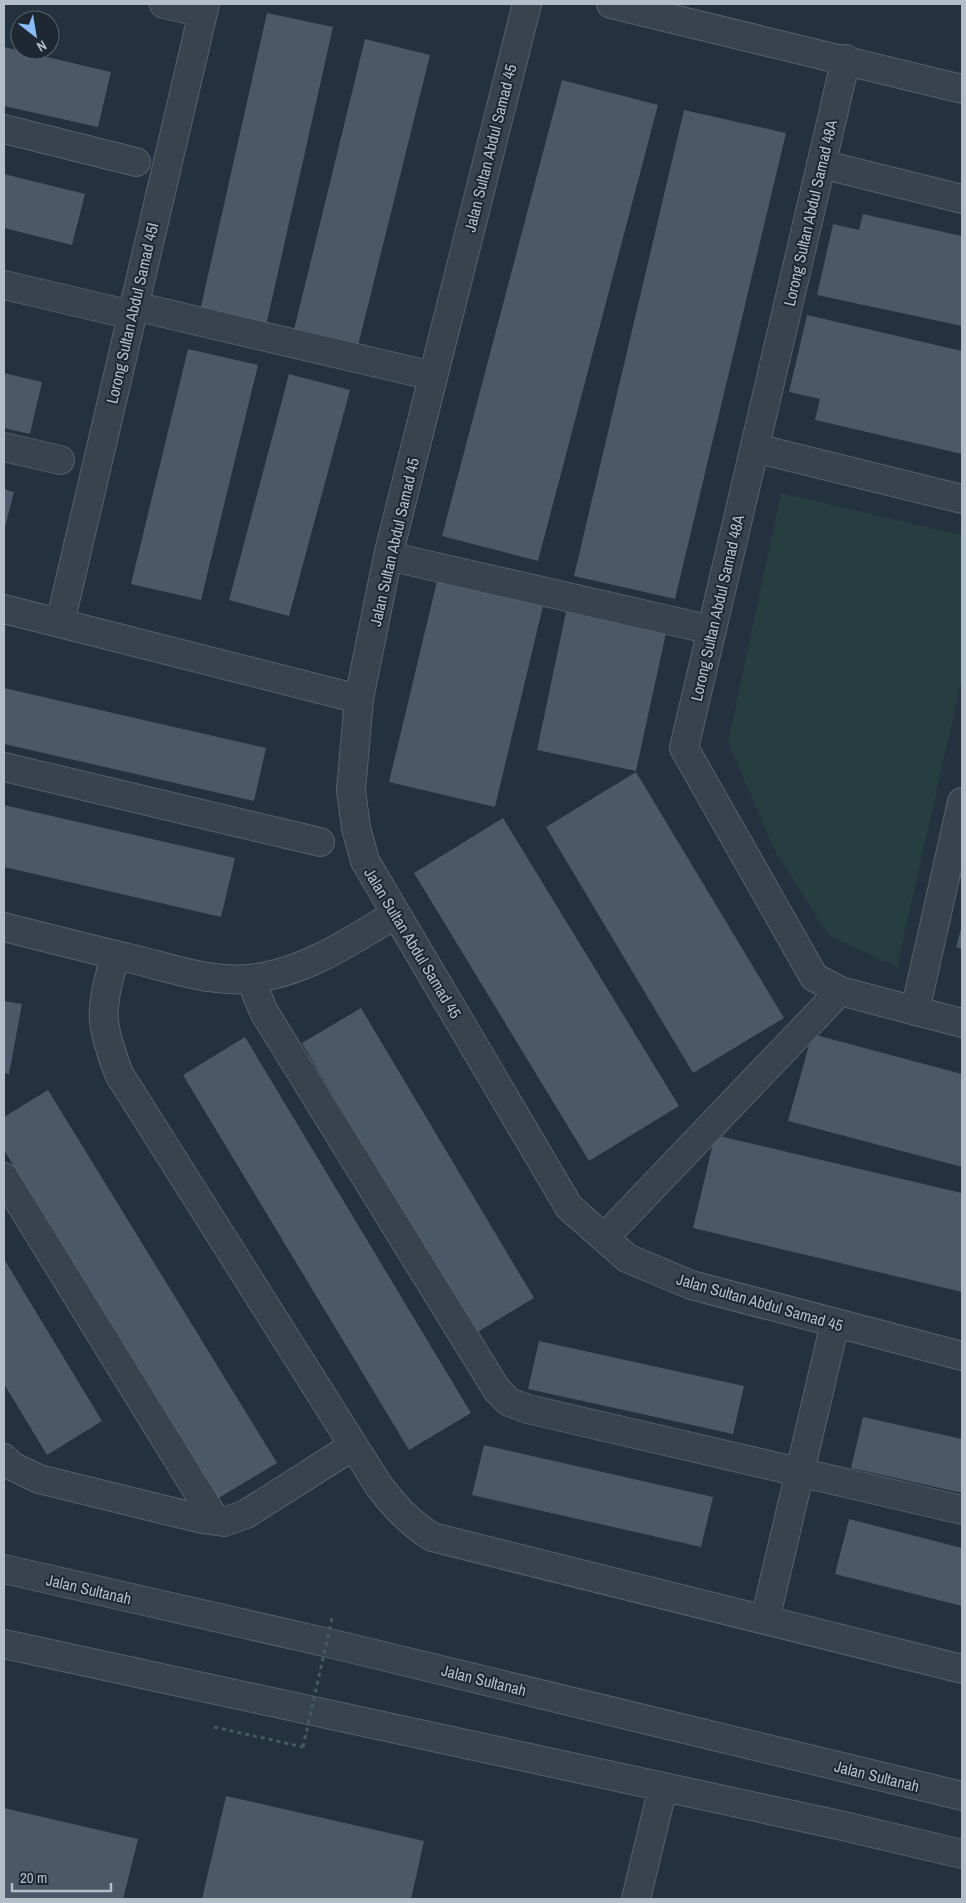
<svg xmlns="http://www.w3.org/2000/svg" width="966" height="1903" font-family="'Archivo Narrow',sans-serif">
	<style>
		.green { fill: #263e3f }
		.building { fill: #4a5867 }
		.lines { fill: none; stroke-linecap: round; stroke-linejoin: round }
		.minor-casing { stroke: #56616c; stroke-width: 30 }
		.path { stroke: #445b5c; stroke-width: 3; stroke-dasharray: 4 4; stroke-linecap: butt }
		.minor { stroke: #38434e; stroke-width: 28 }
		.path-bridge { stroke: #445b5c; stroke-width: 3; stroke-dasharray: 4 4; stroke-linecap: butt }
		.labels { text-anchor: middle; dominant-baseline: central; stroke-width: 4; stroke-linejoin: round; paint-order: stroke }
		.street-label { font-size: 16px; fill: #b4bec9; stroke: #1d2833 }
	</style>
	<rect width="100%" height="100%" fill="#24313e"/>
	<!-- green -->
	<path class="green" d="M781,493L962,535V678L897,967L828,935L774,849L728,742Z"/>
	<!-- building -->
	<path class="building" d="M267,13L333,27L266,326L200,311Z
		M365,39L430,55L357,350L293,334Z
		M4,47L111,72L98,127L4,106Z
		M562,80L658,105L538,561L442,536Z
		M684,110L786,133L675,599L574,576Z
		M4,174L85,194L72,245L4,228Z
		M863,214L962,236V326L817,295L833,224L859,230Z
		M807,315L962,351V454L815,420L820,399L789,392Z
		M188,349L258,365L201,600L131,584Z
		M4,373L42,382L30,434L4,428Z
		M289,374L350,390L289,616L229,600Z
		M4,489L14,492L4,531Z
		M438,577L544,602L495,807L389,782Z
		M566,612L666,633L636,771L537,750Z
		M4,688L266,748L254,801L4,744Z
		M636,772L784,1018L693,1073L546,827Z
		M4,805L235,858L221,917L4,867Z
		M503,818L679,1106L589,1161L414,873Z
		M962,925V949L956,947Z
		M4,1001L22,1004L9,1074L4,1073Z
		M361,1008L534,1298L474,1334L302,1043Z
		M812,1034L962,1074V1167L788,1121Z
		M245,1037L471,1413L409,1450L183,1075Z
		M48,1090L277,1463L217,1499L4,1150V1117Z
		M715,1135L962,1193V1292L693,1228Z
		M4,1259L102,1421L47,1455L4,1384Z
		M539,1341L744,1386L733,1434L528,1389Z
		M863,1417L962,1439V1493L851,1468Z
		M484,1445L713,1497L701,1547L472,1495Z
		M849,1519L962,1548V1606L835,1574Z
		M226,1796L424,1841L411,1899H202Z
		M4,1808L138,1839L123,1899H4Z"/>
	<g class="lines">
		<!-- minor casing -->
		<g class="minor-casing">
			<path id="minor" d="M164,4L203,13
				M527,4L388,556L359,699L351,790L356,828L365,861L569,1207L627,1258L691,1285L962,1356
				M611,4L962,89
				M846,59L684,748L814,977L840,991L962,1023
				M4,129L136,162
				M821,164L962,199
				M4,285L132,315
				M134,306L433,376
				M4,447L60,460
				M755,448L962,499
				M388,556L712,630
				M4,609L359,699
				M60,623L205,4
				M4,767L320,842
				M4,927C47,938 90,949 133,959C174,969 220,986 263,977C312,968 354,939 396,914
				M115,955C110,976 102,1000 104,1021C106,1040 113,1057 119,1074L379,1486C396,1508 409,1522 432,1537L962,1669
				M253,979L256,993L264,1012L497,1390L509,1402L528,1409L962,1510
				M915,1011L962,802
				M4,1177L216,1521
				M604,1238L840,991
				M4,1458L12,1466L39,1479L202,1519L224,1522L246,1514L353,1446
				M4,1569L333,1644L962,1796
				M765,1620L835,1323
				M4,1644L839,1825L962,1854
				M636,1899L663,1787"/>
		</g>
		<!-- path -->
		<path class="path" d="M214,1727L303,1747"/>
		<!-- minor -->
		<use href="#minor" class="minor"/>
		<!-- path-bridge -->
		<path class="path-bridge" d="M303,1747L333,1614"/>
	</g>
	<g class="labels">
		<!-- street labels -->
		<g class="street-label">
			<text transform="translate(490 148) rotate(-76)">Jalan Sultan Abdul Samad 45</text>
			<text transform="translate(810 213) rotate(-77)">Lorong Sultan Abdul Samad 48A</text>
			<text transform="translate(132 313) rotate(-77)">Lorong Sultan Abdul Samad 45I</text>
			<text transform="translate(394 542) rotate(-77)">Jalan Sultan Abdul Samad 45</text>
			<text transform="translate(717 608) rotate(-77)">Lorong Sultan Abdul Samad 48A</text>
			<text transform="translate(413 943) rotate(59)">Jalan Sultan Abdul Samad 45</text>
			<text transform="translate(760 1302) rotate(16)">Jalan Sultan Abdul Samad 45</text>
			<text transform="translate(89 1589) rotate(13)">Jalan Sultanah</text>
			<text transform="translate(484 1680) rotate(14)">Jalan Sultanah</text>
			<text transform="translate(877 1776) rotate(14)">Jalan Sultanah</text>
		</g>
	</g>
	<!-- border -->
	<rect width="966" height="1903" fill="none" stroke="#b4bec9" stroke-width="10"/>
	<!-- north arrow -->
	<g transform="translate(35 35) rotate(149)"><circle r="24" fill="#1d2833" stroke="#59646f"/>
	<path d="M0-4L9 19L0 12L-9 19Z" fill="#8abdf8"/>
	<text y="-8" font-size="14" font-weight="bold" text-anchor="middle" fill="#b4bec9">N</text>
	</g>
	<!-- scale -->
	<path d="M12 1883v8h99v-8" fill="none" stroke="#b4bec9" stroke-width="2.5"/>
	<text x="20" y="1883" font-size="15" fill="#b4bec9" stroke="#1d2833" stroke-width="4" paint-order="stroke">20 m</text>
</svg>
